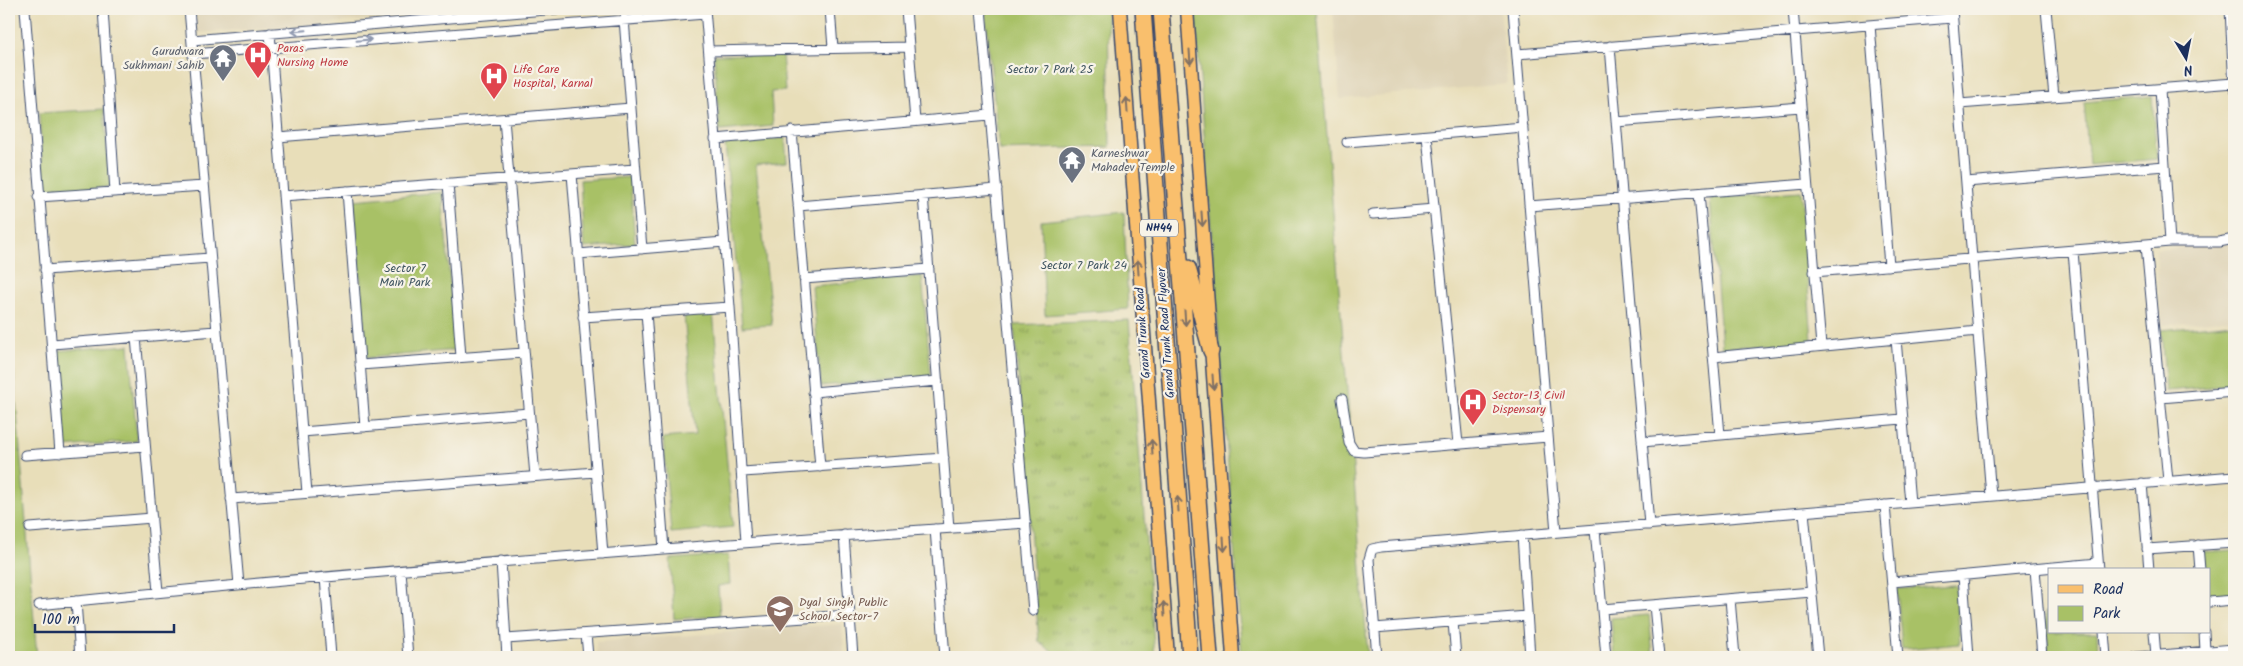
<svg xmlns="http://www.w3.org/2000/svg" width="2243" height="666" font-family="Kalam,sans-serif">
	<style>
		.built { fill: #ded3b6 }
		.grass { fill: url(#grass-tufts); stroke: #627862 }
		.park { fill: #a8c166; stroke: #627862 }
		.lines { fill: none; stroke-linecap: round; stroke-linejoin: round }
		.minor-casing { stroke: #3a496c; stroke-width: 11 }
		.primary-casing { stroke: #3a496c; stroke-width: 15 }
		.motorway-casing { stroke: #3a496c; stroke-width: 18 }
		.minor { stroke: #fff; stroke-width: 9 }
		.primary { stroke: #f9bf6d; stroke-width: 12 }
		.motorway { stroke: #f9bf6d; stroke-width: 15 }
		.oneway { stroke: #8d97ae }
		.oneway2 { stroke: #7f7065 }
		.labels { text-anchor: middle; dominant-baseline: central; stroke-width: 4.5; stroke-linejoin: round; paint-order: stroke }
		.shield { fill: #f7f3e8; stroke: #5d6a87; stroke-width: 1 }
		.shield-label { font-size: 11px; font-weight: bold; fill: #1b2f5e }
		.health-label { font-size: 12px; fill: #be3a42; stroke: #f7f3e8; text-anchor: start }
		.worship-label { font-size: 12px; fill: #5b616d; stroke: #f7f3e8; text-anchor: end }
		.park-label { font-size: 12px; fill: #3e5460; stroke: #f7f3e8 }
		.street-label { font-size: 12px; fill: #1b2f5e; stroke: #f7f3e8 }
		.education-label { font-size: 12px; fill: #785e54; stroke: #f7f3e8; text-anchor: start }
	</style>
	<defs>
		<pattern id="grass-tufts" width="24" height="20" patternUnits="userSpaceOnUse" patternTransform="scale(1.25)"><rect width="24" height="20" fill="#a8c166"/><path d="M3 7l-1-3M5 7V3M7 7l1-3M15 17l-1-3M17 17v-4M19 17l1-3" fill="none" stroke="#889d57"/></pattern>
	</defs>
	<rect width="100%" height="100%" fill="#f7f3e8"/>
	<filter id="ink" filterUnits="userSpaceOnUse"><feTurbulence type="fractalNoise" baseFrequency=".02" numOctaves="2"/><feDisplacementMap in="SourceGraphic" scale="10" xChannelSelector="R" yChannelSelector="G"/><feConvolveMatrix kernelMatrix="1 2 1 2 8 2 1 2 1" color-interpolation-filters="sRGB"/></filter>
	<filter id="wash" filterUnits="userSpaceOnUse"><feTurbulence type="fractalNoise" baseFrequency=".0096" numOctaves="4" result="noise"/><feDisplacementMap in="SourceGraphic" scale="20" xChannelSelector="R" yChannelSelector="G"/><feGaussianBlur stdDeviation="1.12" result="paint"/><feColorMatrix in="noise" values="0 0 0 0 0 0 0 0 0 0 0 0 0 0 0 0 0 1.4 0 .05"/><feComposite in="paint" operator="in"/></filter>
	<g filter="url(#wash)">
		<rect width="100%" height="100%" fill="#e8deb9"/>
		<!-- built -->
		<path class="built" d="M195,9H513L197,33Z
			M1333,9H1500L1507,84L1340,99Z
			M2234,243V319L2162,325L2156,250Z
			M842,624L844,657H597L596,642Z"/>
		<!-- grass -->
		<path class="grass" d="M1129,320L1155,657H1061L1039,642L1014,325Z"/>
		<!-- park -->
		<path class="park" d="M985,9H1108L1110,147L999,150Z
			M1195,9H1317L1368,657H1242Z
			M782,54L785,91L771,92L773,126L720,131L714,55Z
			M2152,96L2157,159L2089,165L2084,102Z
			M104,109L110,187L44,192L39,113Z
			M785,138L787,162L756,165L772,325L742,327L725,144Z
			M630,177L635,244L584,248L580,180Z
			M1801,191L1812,341L1722,348L1710,198Z
			M442,192L456,350L367,358L354,200Z
			M1124,212L1128,309L1045,315L1041,221Z
			M922,276L931,376L821,386L812,286Z
			M713,312L733,527L671,533L663,438L695,435L684,315Z
			M9,314L37,657H9Z
			M2234,323V385L2166,391L2161,330Z
			M129,345L137,441L64,447L56,351Z
			M2234,550V594L2209,596V570H2204L2203,552Z
			M728,555L730,584L718,586L720,616L674,619L670,559Z
			M1956,585L1960,644L1902,649L1897,589Z
			M2045,612H2049V632H2097L2098,655L2049,657Z
			M1649,615L1653,657H1614L1611,618Z"/>
	</g>
	<g filter="url(#ink)">
		<g class="lines">
			<!-- minor casing -->
			<g class="minor-casing">
				<path id="minor" d="M25,9L60,453
					M103,9L115,192
					M189,9L239,585
					M705,9L730,307L746,542
					M830,9L833,48
					M906,9L915,121
					M981,9L1033,611
					M1513,9L1556,532
					M1793,9L1821,346
					M1952,9L1991,496
					M2046,9L2054,97
					M2230,9L2234,88
					M624,19L642,249
					M1870,25L1889,266
					M270,33L307,493
					M192,40L557,9
					M1610,46L1649,525
					M709,51L909,47
					M193,54L705,14
					M1517,54L1952,18
					M2160,89L2170,242
					M1959,104L2234,83
					M504,119L535,476
					M1616,122L1801,107
					M792,131L820,467
					M1427,136L1458,444
					M278,137L631,108
					M715,139L990,115
					M1347,142L1523,127
					M572,174L603,554
					M1966,182L2165,166
					M448,183L461,357
					M347,191L365,427
					M1699,193L1720,435
					M923,195L949,528
					M283,196L635,169
					M38,197L204,186
					M798,206L997,189
					M1529,206L1807,184
					M1373,214L1434,209
					M2146,245L2168,481
					M2073,251L2099,570
					M578,254L724,242
					M45,270L210,258
					M1814,272L2170,242H2219L2234,239
					M804,279L929,269
					M646,312L664,549
					M583,317L730,307
					M136,337L158,592
					M1896,339L1910,503
					M52,344L216,331
					M1713,357L1978,331
					M360,365L524,353
					M813,392L938,381
					M2160,398L2234,392
					M1342,399L1349,443L1354,451L1364,452L1548,437
					M302,432L529,413
					M1642,442L1902,419
					M25,455L145,446
					M743,472L944,458
					M2142,483L2149,570
					M231,499L596,472
					M1885,505L1898,657
					M1804,512L1818,657
					M30,528L152,518
					M935,529L945,657
					M1595,529L1606,657
					M844,535L853,657
					M1522,535L1530,657
					M2198,545L2200,570
					M2147,549L2234,543
					M501,561L507,657
					M2035,569L2042,657
					M401,571L408,657
					M1963,576L1969,657
					M325,577L331,657
					M1892,582L2098,563
					M1730,599L1735,657
					M76,601L80,657
					M2209,602L2234,600
					M39,605C367,570 697,545 1026,523
					M1654,605L1659,657
					M1602,609L1812,592
					M1453,622L1456,657
					M1374,628L1527,616
					M2104,632L2106,657
					M2154,632L2156,656
					M2204,632L2205,651
					M586,634L588,657
					M506,639L848,615
					M1377,657L1369,559L1372,549L1381,547L2234,476
					M2136,657L2234,649"/>
			</g>
			<!-- primary casing -->
			<g class="primary-casing">
				<path id="primary" d="M1120,9L1168,657
					M1187,9L1233,657"/>
			</g>
			<!-- motorway casing -->
			<g class="motorway-casing">
				<path id="motorway" d="M1143,9L1190,657
					M1161,9L1210,657
					M1188,268L1211,351"/>
			</g>
			<!-- minor -->
			<use href="#minor" class="minor"/>
			<!-- primary -->
			<use href="#primary" class="primary"/>
			<!-- motorway -->
			<use href="#motorway" class="motorway"/>
		</g>
		<!-- one-way arrows -->
		<defs><path id="oneway-shaft" d="M-6 0H5M1.5-3L5.5 0L1.5 3" fill="none" stroke-width="1.6" stroke-linecap="round" stroke-linejoin="round" transform="scale(1.25)"/></defs>
		<g class="oneway">
			<use href="#oneway-shaft" transform="translate(299 31) rotate(175)"/>
			<use href="#oneway-shaft" transform="translate(364 40) rotate(-5)"/>
		</g>
		<g class="oneway2">
			<use href="#oneway-shaft" transform="translate(1190 57) rotate(86)"/>
			<use href="#oneway-shaft" transform="translate(1127 105) rotate(-94)"/>
			<use href="#oneway-shaft" transform="translate(1202 219) rotate(86)"/>
			<use href="#oneway-shaft" transform="translate(1138 267) rotate(-94)"/>
			<use href="#oneway-shaft" transform="translate(1185 318) rotate(86)"/>
			<use href="#oneway-shaft" transform="translate(1213 382) rotate(86)"/>
			<use href="#oneway-shaft" transform="translate(1152 447) rotate(-94)"/>
			<use href="#oneway-shaft" transform="translate(1178 504) rotate(-94)"/>
			<use href="#oneway-shaft" transform="translate(1224 544) rotate(86)"/>
			<use href="#oneway-shaft" transform="translate(1164 609) rotate(-94)"/>
		</g>
	</g>
	<!-- icons -->
	<defs>
		<g id="hospital-pin" transform="scale(1.4375)"><path d="M0 17L-7.5 6A9.5 9.5 0 1 1 7.5 6Z" fill="#e0444e" stroke="#f7f3e8"/><path d="M-5-5h3v3.5h4V-5h3V5h-3V1.5h-4V5h-3Z" fill="#fff"/></g>
		<g id="temple-pin" transform="scale(1.4375)"><path d="M0 17L-7.5 6A9.5 9.5 0 1 1 7.5 6Z" fill="#6b7280" stroke="#f7f3e8"/><path d="M0-6L5-2H3V0L6.5 2.5H4V6H1.5V3h-3V6H-4V2.5H-6.5L-3 0V-2H-5Z" fill="#fff"/></g>
		<g id="school-pin" transform="scale(1.4375)"><path d="M0 17L-7.5 6A9.5 9.5 0 1 1 7.5 6Z" fill="#8d6e63" stroke="#f7f3e8"/><path d="M0-5L7-2L0 1L-7-2ZM-4 1L0 2.5L4 1V4Q0 6-4 4Z" fill="#fff"/></g>
	</defs>
	<g fill-rule="evenodd">
		<use href="#hospital-pin" x="258" y="55"/>
		<use href="#temple-pin" x="223" y="58"/>
		<use href="#hospital-pin" x="494" y="76"/>
		<use href="#temple-pin" x="1072" y="160"/>
		<use href="#hospital-pin" x="1473" y="402"/>
		<use href="#school-pin" x="780" y="609"/>
	</g>
	<g class="labels">
		<!-- shield labels -->
		<rect class="shield" x="1140" y="219.5" width="38" height="17" rx="4"/>
		<g class="shield-label">
			<text x="1159" y="228">NH44</text>
		</g>
		<!-- health labels -->
		<g class="health-label">
			<text x="277" y="48">Paras<tspan x="277" dy="14">Nursing Home</tspan></text>
			<text x="513" y="69">Life Care<tspan x="513" dy="14">Hospital, Karnal</tspan></text>
			<text x="1492" y="395">Sector-13 Civil<tspan x="1492" dy="14">Dispensary</tspan></text>
		</g>
		<!-- worship labels -->
		<g class="worship-label">
			<text x="204" y="51">Gurudwara<tspan x="204" dy="14">Sukhmani Sahib</tspan></text>
			<text x="1091" y="153" text-anchor="start">Karneshwar<tspan x="1091" dy="14">Mahadev Temple</tspan></text>
		</g>
		<!-- park labels -->
		<g class="park-label">
			<text x="1050" y="69">Sector 7 Park 25</text>
			<text x="1084" y="265">Sector 7 Park 24</text>
			<text x="405" y="268">Sector 7<tspan x="405" dy="14">Main Park</tspan></text>
		</g>
		<!-- street labels -->
		<g class="street-label">
			<text transform="translate(1143 333) rotate(-94)">Grand Trunk Road</text>
			<text transform="translate(1166 333) rotate(-94)">Grand Trunk Road Flyover</text>
		</g>
		<!-- education labels -->
		<g class="education-label">
			<text x="799" y="602">Dyal Singh Public<tspan x="799" dy="14">School Sector-7</tspan></text>
		</g>
	</g>
	<!-- margin -->
	<rect width="2243" height="666" fill="none" stroke="#f7f3e8" stroke-width="30"/>
	<!-- legend -->
	<rect x="2048" y="568" width="162" height="65" fill="#f7f3e8" stroke="#9fa5b1"/>
	<rect x="2058" y="585" width="25" height="8" fill="#f9bf6d" stroke="#9fa5b1"/>
	<text x="2093" y="594" font-size="15" fill="#1b2f5e">Road</text>
	<rect x="2058" y="606" width="25" height="15" fill="#a8c166" stroke="#9fa5b1"/>
	<text x="2093" y="618" font-size="15" fill="#1b2f5e">Park</text>
	<!-- north arrow -->
	<g transform="translate(2186 58) rotate(170)" stroke="#f7f3e8" stroke-width="4" paint-order="stroke">
	<path d="M0-4L9 19L0 12L-9 19Z" fill="#1b2f5e"/>
	<text y="-8" font-size="14" font-weight="bold" text-anchor="middle" fill="#1b2f5e">N</text>
	</g>
	<!-- scale -->
	<path d="M35 624v8h139v-8" fill="none" stroke="#1b2f5e" stroke-width="2.5"/>
	<text x="42" y="624" font-size="15" fill="#1b2f5e" stroke="#f7f3e8" stroke-width="4" paint-order="stroke">100 m</text>
</svg>
